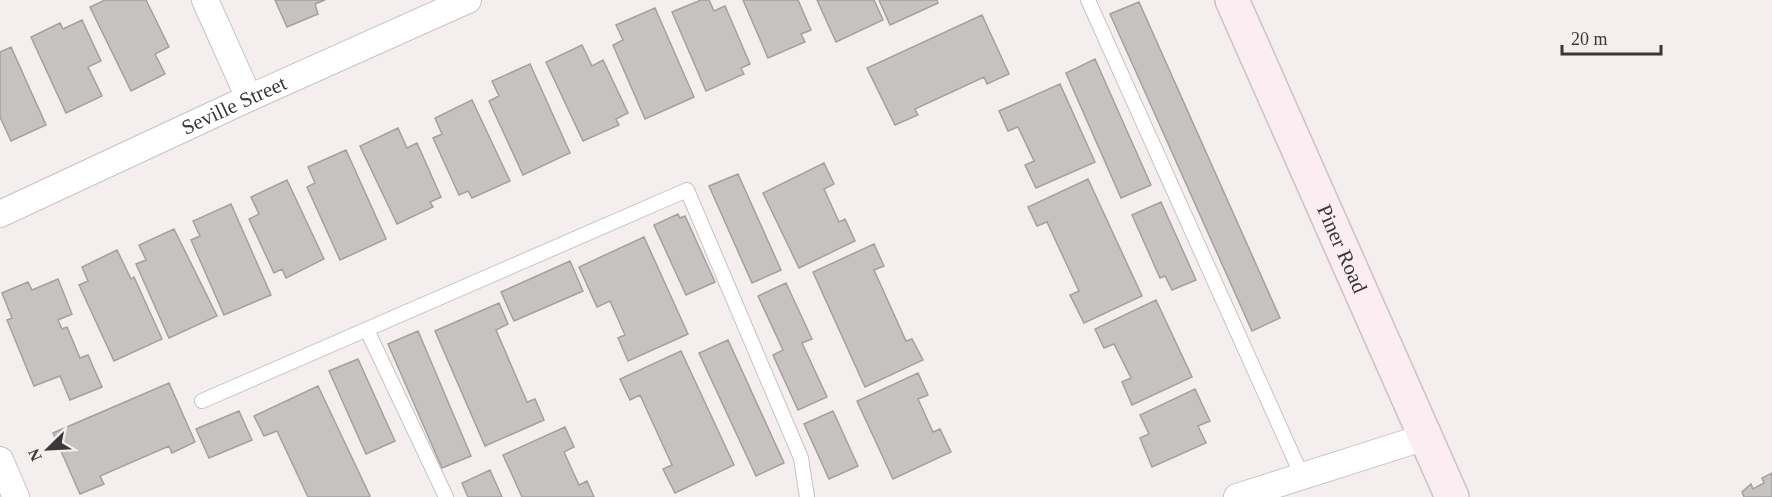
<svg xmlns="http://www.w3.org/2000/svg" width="1772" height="497" font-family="'Times New Roman',serif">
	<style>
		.building { fill: #c6c2c0; stroke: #a4a09d; stroke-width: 1.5 }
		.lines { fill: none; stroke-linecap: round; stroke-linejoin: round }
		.service-casing { stroke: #c8c3c3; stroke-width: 16 }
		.minor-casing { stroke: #c8c3c3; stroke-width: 28 }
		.secondary-casing { stroke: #c8c3c3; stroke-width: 36 }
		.service { stroke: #fff; stroke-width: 14 }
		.minor { stroke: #fff; stroke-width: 26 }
		.secondary { stroke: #fbedf2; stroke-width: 33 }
		.labels { text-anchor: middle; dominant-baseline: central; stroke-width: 5; stroke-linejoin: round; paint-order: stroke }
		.street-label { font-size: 21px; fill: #393737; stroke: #f4efee }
	</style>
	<rect width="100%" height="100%" fill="#f4efee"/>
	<!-- building -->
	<path class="building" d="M105,0H146L169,47L155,54L165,74L131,91L90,7Z
		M275,0H325L315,4L318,14L287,27Z
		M701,0H709L714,11L725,6L750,64L741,68L744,74L706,91L672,12Z
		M743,0H798L811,30L801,34L805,42L768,58Z
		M817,0H874L883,20L836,42Z
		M879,0H937L938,3L890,25Z
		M1139,2L1280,318L1252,331L1110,14Z
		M655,8L694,97L645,119L613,45L623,40L616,25Z
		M982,15L1009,74L987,84L984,77L915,109L918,115L895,125L867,68Z
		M82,20L101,61L88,67L102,96L66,113L31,37L60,23L63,29Z
		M582,45L592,66L603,60L628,113L616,119L619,125L583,141L546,62Z
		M11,47L46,125L11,141L0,117V52Z
		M1095,59L1151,185L1121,198L1066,73Z
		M530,64L570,153L523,175L489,101L499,96L492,81Z
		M1060,84L1095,162L1036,188L1025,165L1034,161L1018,127L1008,131L999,111Z
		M472,100L510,181L472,198L468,191L459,195L433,138L442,134L435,118Z
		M398,128L407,148L417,143L441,197L430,202L433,207L397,224L360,146Z
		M346,150L386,239L340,260L307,187L315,183L308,167Z
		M824,163L834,184L824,189L839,222L845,219L855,241L799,268L763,193Z
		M738,174L781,270L752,283L709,186Z
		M1088,179L1142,296L1084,323L1070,295L1079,291L1047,222L1037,226L1028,207Z
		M287,180L324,259L286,278L282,269L274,273L249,219L259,214L251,197Z
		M1161,202L1196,280L1172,290L1165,276L1160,278L1132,215Z
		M231,204L271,295L224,315L191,240L200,236L193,221Z
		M678,214L680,218L685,216L715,282L686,295L654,225Z
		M174,229L217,316L169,338L136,264L146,260L139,245Z
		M644,237L688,334L628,361L618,338L625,335L610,301L597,307L579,267Z
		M874,244L884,266L874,270L906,341L912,339L923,360L865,387L813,272Z
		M117,250L131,279L134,277L162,339L114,361L79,285L88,281L82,267Z
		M570,261L583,291L514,321L501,292Z
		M58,279L72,314L58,320L62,329L67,327L80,358L88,355L102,387L70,400L60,376L34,386L7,320L12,318L2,293L28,282L32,290Z
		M786,283L812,339L802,343L827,397L798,410L773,355L783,350L758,296Z
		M1156,300L1192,377L1132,405L1122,382L1131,378L1114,344L1104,348L1095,329Z
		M499,303L508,324L496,330L527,402L535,399L544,420L485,446L435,331Z
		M418,331L471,456L442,468L388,344Z
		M728,340L784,463L756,476L699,353Z
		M681,351L734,465L675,493L663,469L672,465L640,395L630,400L620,379Z
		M358,359L395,441L366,454L329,371Z
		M918,373L928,395L918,399L933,432L940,429L951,452L893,479L857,401Z
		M169,383L195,442L172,453L169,446L100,476L104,484L80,494L53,433Z
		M318,386L370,496L368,497H308L277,431L264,436L254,416Z
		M1195,389L1210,421L1198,426L1206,443L1152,467L1140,438L1149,434L1140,415Z
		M239,411L252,440L209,458L196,429Z
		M833,411L858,466L829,479L804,424Z
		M565,427L574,447L564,452L579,485L587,481L594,497H522L503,455Z
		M490,470L502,497H468L462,483Z
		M1772,473V497H1744L1742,492L1751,484L1753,489L1764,483L1762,478Z"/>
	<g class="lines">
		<!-- service casing -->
		<g class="service-casing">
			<path id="service" d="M1088,0L1302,476
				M367,330L446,497
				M202,401L687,190L801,458L807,497"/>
		</g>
		<!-- minor casing -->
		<g class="minor-casing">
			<g id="minor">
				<path d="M205,0L249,98"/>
				<path id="s1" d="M0,214L249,98L468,0"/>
				<path d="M0,460L16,497"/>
				<path d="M1237,497L1425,437"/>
			</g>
		</g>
		<!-- secondary casing -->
		<g class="secondary-casing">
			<g id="secondary">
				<path id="s2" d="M1232,0L1452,497"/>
			</g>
		</g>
		<!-- service -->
		<use href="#service" class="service"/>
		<!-- minor -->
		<use href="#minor" class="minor"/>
		<!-- secondary -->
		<use href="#secondary" class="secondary"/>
	</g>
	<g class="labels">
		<!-- street labels -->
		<g class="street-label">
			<text stroke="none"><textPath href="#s1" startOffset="258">Seville Street</textPath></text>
			<text stroke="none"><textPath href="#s2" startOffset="272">Piner Road</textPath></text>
		</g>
	</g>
	<!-- north arrow -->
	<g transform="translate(48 449) rotate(246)" stroke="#f4efee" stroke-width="4.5" paint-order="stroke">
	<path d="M0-4.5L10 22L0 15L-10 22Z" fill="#393737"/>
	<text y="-9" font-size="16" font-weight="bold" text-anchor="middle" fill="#393737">N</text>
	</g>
	<!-- scale -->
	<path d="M1562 45v9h99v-9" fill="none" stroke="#393737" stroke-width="3"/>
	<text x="1571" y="45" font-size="18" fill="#393737" stroke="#f4efee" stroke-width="4.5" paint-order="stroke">20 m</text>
</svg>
